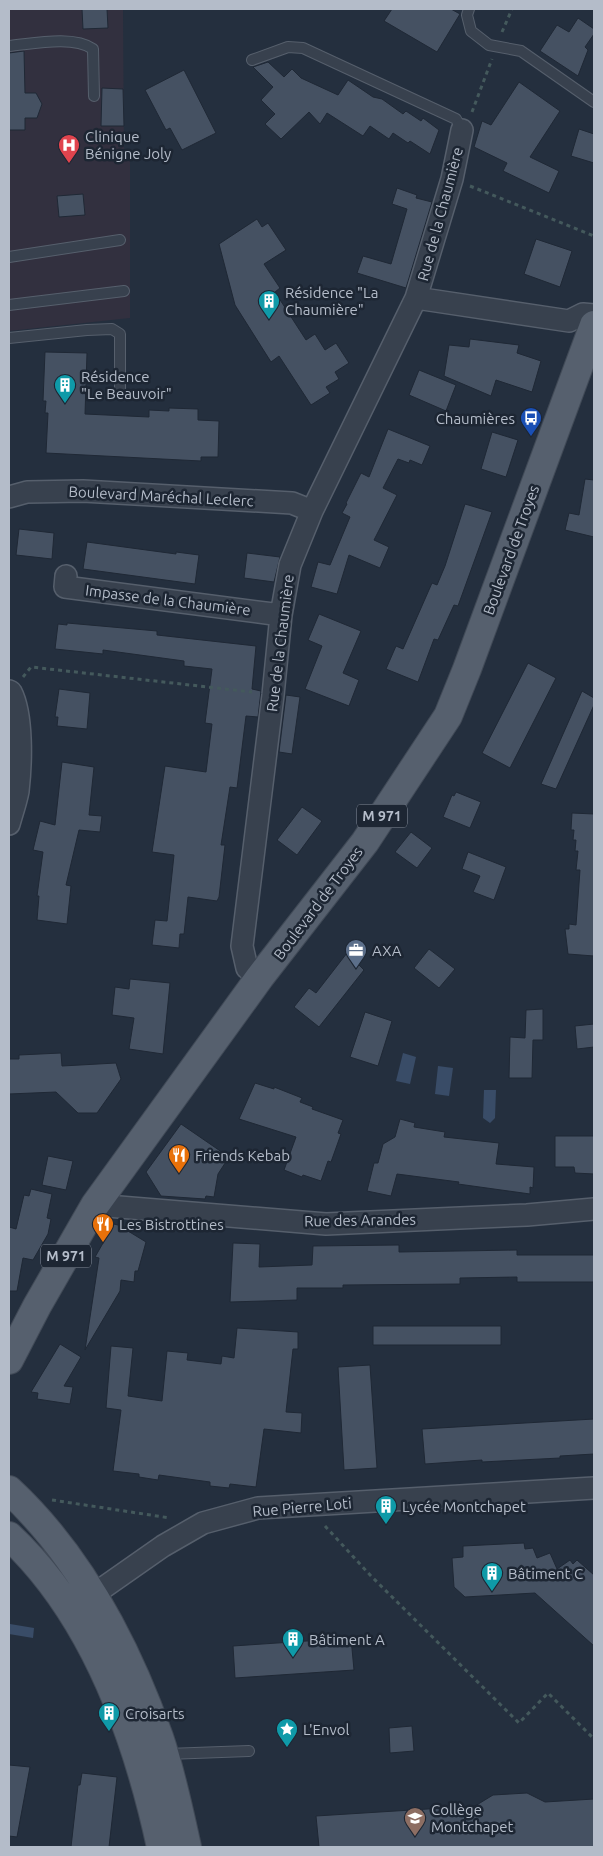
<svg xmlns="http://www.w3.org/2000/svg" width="603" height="1856" font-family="Ubuntu,sans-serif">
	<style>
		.medical { fill: #32303f }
		.water { fill: #394c67 }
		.building { fill: #455162; stroke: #1f2835 }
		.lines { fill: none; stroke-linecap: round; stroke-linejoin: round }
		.service-casing { stroke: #565f6c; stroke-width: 12 }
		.minor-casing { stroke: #565f6c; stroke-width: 24 }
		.primary-casing { stroke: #414a57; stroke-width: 30 }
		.path { stroke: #44595c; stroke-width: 3; stroke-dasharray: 4 4; stroke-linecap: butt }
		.service { stroke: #38414e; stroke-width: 10 }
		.minor { stroke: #38414e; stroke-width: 21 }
		.primary { stroke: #56606e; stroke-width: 28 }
		.labels { text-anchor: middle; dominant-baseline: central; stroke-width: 5; stroke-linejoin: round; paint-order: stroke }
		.shield { fill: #1d2633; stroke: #878f9c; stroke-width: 1 }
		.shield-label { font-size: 14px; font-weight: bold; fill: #b4bcc9 }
		.poi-label { font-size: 15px; fill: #b4bcc9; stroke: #1d2633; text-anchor: start }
		.street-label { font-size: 15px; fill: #b4bcc9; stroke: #1d2633 }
	</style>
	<rect width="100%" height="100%" fill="#242f3e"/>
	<!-- medical -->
	<path class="medical" d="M9,9H123L124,156H130V318L9,331Z"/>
	<!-- water -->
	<path class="water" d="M403,1053L416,1057L410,1084L396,1081Z
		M438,1066L453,1068L449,1096L435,1094Z
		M484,1090H496L495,1118L490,1123L483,1118Z
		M10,1624L34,1628L33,1638L9,1634Z"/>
	<!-- building -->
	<path class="building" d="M82,9H107L108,28L83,29Z
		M392,9H451L460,14L437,52L384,21Z
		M578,18L594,29V34L585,47L588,50L578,76L540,51L557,25L569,32Z
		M24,51L25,93H36L42,104L37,118H25V130H9V53Z
		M268,62L284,77L292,69L301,78L338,95L348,80L373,97L382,99L403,114L406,111L421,121L423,118L439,130L430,154L410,141L408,143L393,133L389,139L370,126L363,136L327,113L320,124L309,112L281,139L265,124L275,114L261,100L273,87L253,67Z
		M184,70L216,133L182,150L170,128L166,130L145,90Z
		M519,82L560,111L530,157L559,171L549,193L503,171L507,163L474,147L482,121L491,125Z
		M102,88L123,89L124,126H101Z
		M579,129L594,134V163L571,156Z
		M397,188L417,195L416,198L432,202L406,288L357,273L363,256L391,264L407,209L392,204Z
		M83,194L85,215L59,217L57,196Z
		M257,219L262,227L268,223L286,250L264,264L280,288L275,292L306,340L315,334L325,350L336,343L349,363L335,372L339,379L326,387L330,393L311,405L279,356L271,362L235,305L219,244Z
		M536,239L572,251L560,287L524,274Z
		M470,339L519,345L517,353L541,361L532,392L496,380L491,396L444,376L449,345L469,347Z
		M45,352L87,353L85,414L149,417V410L169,411V408L198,409V420L219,421L218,457H201V461L46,453L48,413H45L46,401H43Z
		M419,370L456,385L446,411L409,395Z
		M388,429L430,446L422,465L410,460L409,463L398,459L383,488L397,495L374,540L389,547L380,568L349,555L337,594L311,587L318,562L330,565L350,517L342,513L347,504L346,503L361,473L369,477Z
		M492,432L518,440L506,477L481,469Z
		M585,479L594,480V537L565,530L569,513L579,515Z
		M465,504L492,512L458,606L454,605L438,640L434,639L418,682L386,669L396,646L403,649L432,583L437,585L445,566Z
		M19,529L54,533L52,559L16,555Z
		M87,542L176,554V552L199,555L195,584L83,569Z
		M247,553L280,557L274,582L244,578Z
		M319,614L361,631L343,673L359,680L349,706L305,689L322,646L308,640Z
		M67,623L157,631V635L256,646L252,689L261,691L258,717L246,716L237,788L230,787L221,845H225L219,897L217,901L188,897L184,934H180L179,948L152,945L155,920L167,921L174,855L152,852L165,766L206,772L212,724L205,723L212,669L184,666V661L103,650V654L55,649L58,624L67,625Z
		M528,663L556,678L510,768L482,753Z
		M59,689L90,693L87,729L57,726L58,717H55Z
		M582,691L594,698V705L556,789L541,784Z
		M286,695L300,697L292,754L279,752Z
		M62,762L94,767L89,815L102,816L100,832L79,830L66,885L71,886L67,924L37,920L39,896H37L43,852L33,850L40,821L55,825Z
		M456,792L481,802L470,828L443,817L452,795L454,796Z
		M302,807L322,821L297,855L277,840Z
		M572,813L594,814V956L568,954L565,929H569V924L576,925L580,870H576L578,851H575L576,840H573L574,830H571Z
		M411,832L432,848L417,868L395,852Z
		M468,852L506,867L494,900L473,892L480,876L462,869Z
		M429,949L455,969L439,988L414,968Z
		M347,953L364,970L319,1027L294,1007L309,988L316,993Z
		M130,979L170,983L163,1054L129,1049L134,1018L112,1015L115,987L129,989Z
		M543,1009V1040H533L532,1078H509L510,1037L525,1038L526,1010Z
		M365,1012L392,1021L378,1066L350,1057Z
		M594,1024V1047L577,1049L575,1026Z
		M61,1053L62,1066L116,1063L121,1079L97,1113H78L56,1092L9,1094V1059H19V1055Z
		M255,1083L274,1089V1087L302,1098L300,1102L313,1107L312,1109L343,1120L338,1133L341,1134L331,1162L328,1161L321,1181L303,1175L302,1177L284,1170L296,1137L239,1119Z
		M400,1119L415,1123L414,1127L445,1132L444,1137L499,1143L496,1164L534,1167L533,1188L530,1187V1194L458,1184L459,1182L397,1174L391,1196L367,1191L374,1163H378L383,1144L395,1137Z
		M181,1124L229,1157L218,1174L214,1197L206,1196L205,1199L161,1196L146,1172Z
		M555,1136H594V1174L575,1173L574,1167H555Z
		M48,1156L73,1161L66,1190L42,1185Z
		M31,1189L52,1194L47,1218L51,1219L48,1234L33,1260L23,1258L17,1291H9V1227L16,1229L24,1195L29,1196Z
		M114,1224L129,1228L128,1231L146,1242L138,1271H135L134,1282L121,1280L120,1291L85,1350L99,1258L95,1257Z
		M233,1243L260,1244L259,1267L312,1265L313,1246L399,1245V1252L517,1250V1255H594V1282H517V1277L460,1278V1284L343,1285V1288H297V1300L230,1302Z
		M373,1326H501V1345H373Z
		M237,1328L298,1332V1349H293L286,1412L302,1413L301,1433L264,1429L256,1487L230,1484L229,1488L210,1486V1482L159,1475L158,1480L139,1477V1474L113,1471L121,1410L106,1408L111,1346L133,1348L128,1396L162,1401L167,1351L188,1353L187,1360L221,1364L222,1356L234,1358Z
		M60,1344L81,1357L64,1386L73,1387L70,1404L37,1399L38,1393L31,1392Z
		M370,1365L377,1468L344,1470L338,1367Z
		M594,1419V1454L560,1456V1458L482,1462V1460L425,1464L422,1429Z
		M524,1543L525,1549L533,1548L537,1558L550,1553L557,1569L570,1560L573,1564L577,1560L594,1575V1646L535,1593L465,1597L454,1587L452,1558L463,1557V1546Z
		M351,1638L354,1670L235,1678L233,1646Z
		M412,1726L414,1751L390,1753L389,1728Z
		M9,1765L30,1767L17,1837L9,1836Z
		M82,1773L117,1777L109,1847H71L78,1785H80Z
		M527,1793L545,1802L594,1799V1847H319L316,1816L475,1806L493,1795Z"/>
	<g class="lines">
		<!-- service casing -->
		<g class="service-casing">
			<path id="service" d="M469,9L467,15L471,31L489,45L521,51L594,102
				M9,46C32,44 73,35 93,49L94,96
				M252,60L288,47L303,48L456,119L462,130
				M9,257L120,240
				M9,305L124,291
				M9,338L87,330L112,329L120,334V392
				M167,1754L249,1751"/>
		</g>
		<!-- minor casing -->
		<g class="minor-casing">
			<path id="minor" d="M416,298L452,179L462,130
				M9,497L27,492L83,491L292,503L312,511
				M66,576L65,587L281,615
				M9,691L11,692C23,715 21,765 18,791C16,802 12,813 9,824
				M260,977L247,968L242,946L273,695L281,615L290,565L312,511L416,298L569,321L583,314L594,315
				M95,1205L326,1224L527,1215L594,1209
				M93,1595L163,1546L203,1523L258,1508L594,1488"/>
		</g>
		<!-- primary casing -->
		<g class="primary-casing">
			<path id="primary" d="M9,1360L37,1306L95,1205L260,977L365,842L448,716L467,669L594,325
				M9,1490C79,1555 127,1647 159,1737C171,1772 179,1811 187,1847
				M9,1536C94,1615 137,1736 161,1847"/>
		</g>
		<!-- path -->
		<path class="path" d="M502,32L512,9
			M472,112L492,59
			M470,186L594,236
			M23,677L31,667L252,692
			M52,1500L170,1518
			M325,1526L371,1576L519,1723L548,1693L594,1739"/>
		<!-- service -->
		<use href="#service" class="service"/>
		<!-- minor -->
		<use href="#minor" class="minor"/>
		<!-- primary -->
		<use href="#primary" class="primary"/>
	</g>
	<!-- icons -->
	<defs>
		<g id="hospital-pin" transform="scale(1.125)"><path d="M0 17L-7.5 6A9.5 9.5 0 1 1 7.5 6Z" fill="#e0444e" stroke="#1d2633"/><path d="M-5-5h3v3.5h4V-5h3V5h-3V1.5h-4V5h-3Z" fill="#fff"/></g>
		<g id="building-pin" transform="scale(1.125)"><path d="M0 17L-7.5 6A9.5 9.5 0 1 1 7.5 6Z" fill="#0f9aa8" stroke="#1d2633"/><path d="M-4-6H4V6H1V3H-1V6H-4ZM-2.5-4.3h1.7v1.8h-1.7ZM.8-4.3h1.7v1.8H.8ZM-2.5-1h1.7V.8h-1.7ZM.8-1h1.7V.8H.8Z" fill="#fff"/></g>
		<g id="bus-pin" transform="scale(1.125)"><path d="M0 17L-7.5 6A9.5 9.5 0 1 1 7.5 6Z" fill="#1a4fb4" stroke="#1d2633"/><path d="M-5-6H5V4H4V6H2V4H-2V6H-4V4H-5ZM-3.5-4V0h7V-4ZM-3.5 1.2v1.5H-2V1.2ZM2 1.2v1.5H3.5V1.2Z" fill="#fff"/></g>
		<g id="office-pin" transform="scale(1.125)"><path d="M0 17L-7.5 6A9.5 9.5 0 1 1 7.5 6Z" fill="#5c6f8a" stroke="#1d2633"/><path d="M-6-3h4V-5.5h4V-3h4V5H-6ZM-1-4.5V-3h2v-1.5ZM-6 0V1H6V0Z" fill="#fff"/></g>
		<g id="restaurant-pin" transform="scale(1.125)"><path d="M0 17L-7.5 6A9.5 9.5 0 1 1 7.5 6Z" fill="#e8710a" stroke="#1d2633"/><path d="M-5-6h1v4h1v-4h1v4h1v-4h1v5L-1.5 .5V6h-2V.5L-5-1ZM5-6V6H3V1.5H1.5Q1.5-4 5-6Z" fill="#fff"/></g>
		<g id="sight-pin" transform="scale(1.125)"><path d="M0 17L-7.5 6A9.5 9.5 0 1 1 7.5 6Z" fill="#0f9aa8" stroke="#1d2633"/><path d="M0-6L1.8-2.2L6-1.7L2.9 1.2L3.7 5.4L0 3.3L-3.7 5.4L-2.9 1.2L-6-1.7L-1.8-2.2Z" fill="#fff"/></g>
		<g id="school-pin" transform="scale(1.125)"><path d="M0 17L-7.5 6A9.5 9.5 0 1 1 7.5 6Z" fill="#8d6e63" stroke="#1d2633"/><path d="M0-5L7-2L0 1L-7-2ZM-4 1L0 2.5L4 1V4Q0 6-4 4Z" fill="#fff"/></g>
	</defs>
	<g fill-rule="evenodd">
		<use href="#hospital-pin" x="69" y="145"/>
		<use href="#building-pin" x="269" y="301"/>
		<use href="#building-pin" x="65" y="385"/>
		<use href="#bus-pin" x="531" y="418"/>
		<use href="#office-pin" x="356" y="950"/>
		<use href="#restaurant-pin" x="179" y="1155"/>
		<use href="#restaurant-pin" x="103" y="1224"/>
		<use href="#building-pin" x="386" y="1506"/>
		<use href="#building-pin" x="492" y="1573"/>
		<use href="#building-pin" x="293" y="1639"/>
		<use href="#building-pin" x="109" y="1713"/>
		<use href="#sight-pin" x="287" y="1729"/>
		<use href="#school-pin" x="415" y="1818"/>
	</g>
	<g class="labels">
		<!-- shield labels -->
		<g class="shield">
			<rect x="357" y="804.5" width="50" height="23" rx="4"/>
			<rect x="41" y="1244.5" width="50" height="23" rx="4"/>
		</g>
		<g class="shield-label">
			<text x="382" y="816">M 971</text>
			<text x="66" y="1256">M 971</text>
		</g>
		<!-- poi labels -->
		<g class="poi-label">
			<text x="85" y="136">Clinique<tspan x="85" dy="17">Bénigne Joly</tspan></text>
			<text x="285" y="292">Résidence "La<tspan x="285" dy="17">Chaumière"</tspan></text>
			<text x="81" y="376">Résidence<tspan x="81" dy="17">"Le Beauvoir"</tspan></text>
			<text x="515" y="418" text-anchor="end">Chaumières</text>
			<text x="372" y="950">AXA</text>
			<text x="195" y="1155">Friends Kebab</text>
			<text x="119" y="1224">Les Bistrottines</text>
			<text x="402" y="1506">Lycée Montchapet</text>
			<text x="508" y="1573">Bâtiment C</text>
			<text x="309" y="1639">Bâtiment A</text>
			<text x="125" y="1713">Croisarts</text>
			<text x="303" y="1729">L'Envol</text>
			<text x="431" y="1809">Collège<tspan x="431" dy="17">Montchapet</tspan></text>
		</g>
		<!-- street labels -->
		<g class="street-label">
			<text transform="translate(440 214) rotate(-75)">Rue de la Chaumière</text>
			<text transform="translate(161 496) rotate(3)">Boulevard Maréchal Leclerc</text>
			<text transform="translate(511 550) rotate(-70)">Boulevard de Troyes</text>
			<text transform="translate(168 600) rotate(7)">Impasse de la Chaumière</text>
			<text transform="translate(280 643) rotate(-83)">Rue de la Chaumière</text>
			<text transform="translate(318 903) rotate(-53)">Boulevard de Troyes</text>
			<text transform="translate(360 1220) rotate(-1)">Rue des Arandes</text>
			<text transform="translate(302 1507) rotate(-5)">Rue Pierre Loti</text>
		</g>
	</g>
	<!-- border -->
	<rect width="603" height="1856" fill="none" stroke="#b4bcc9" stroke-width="20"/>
</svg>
